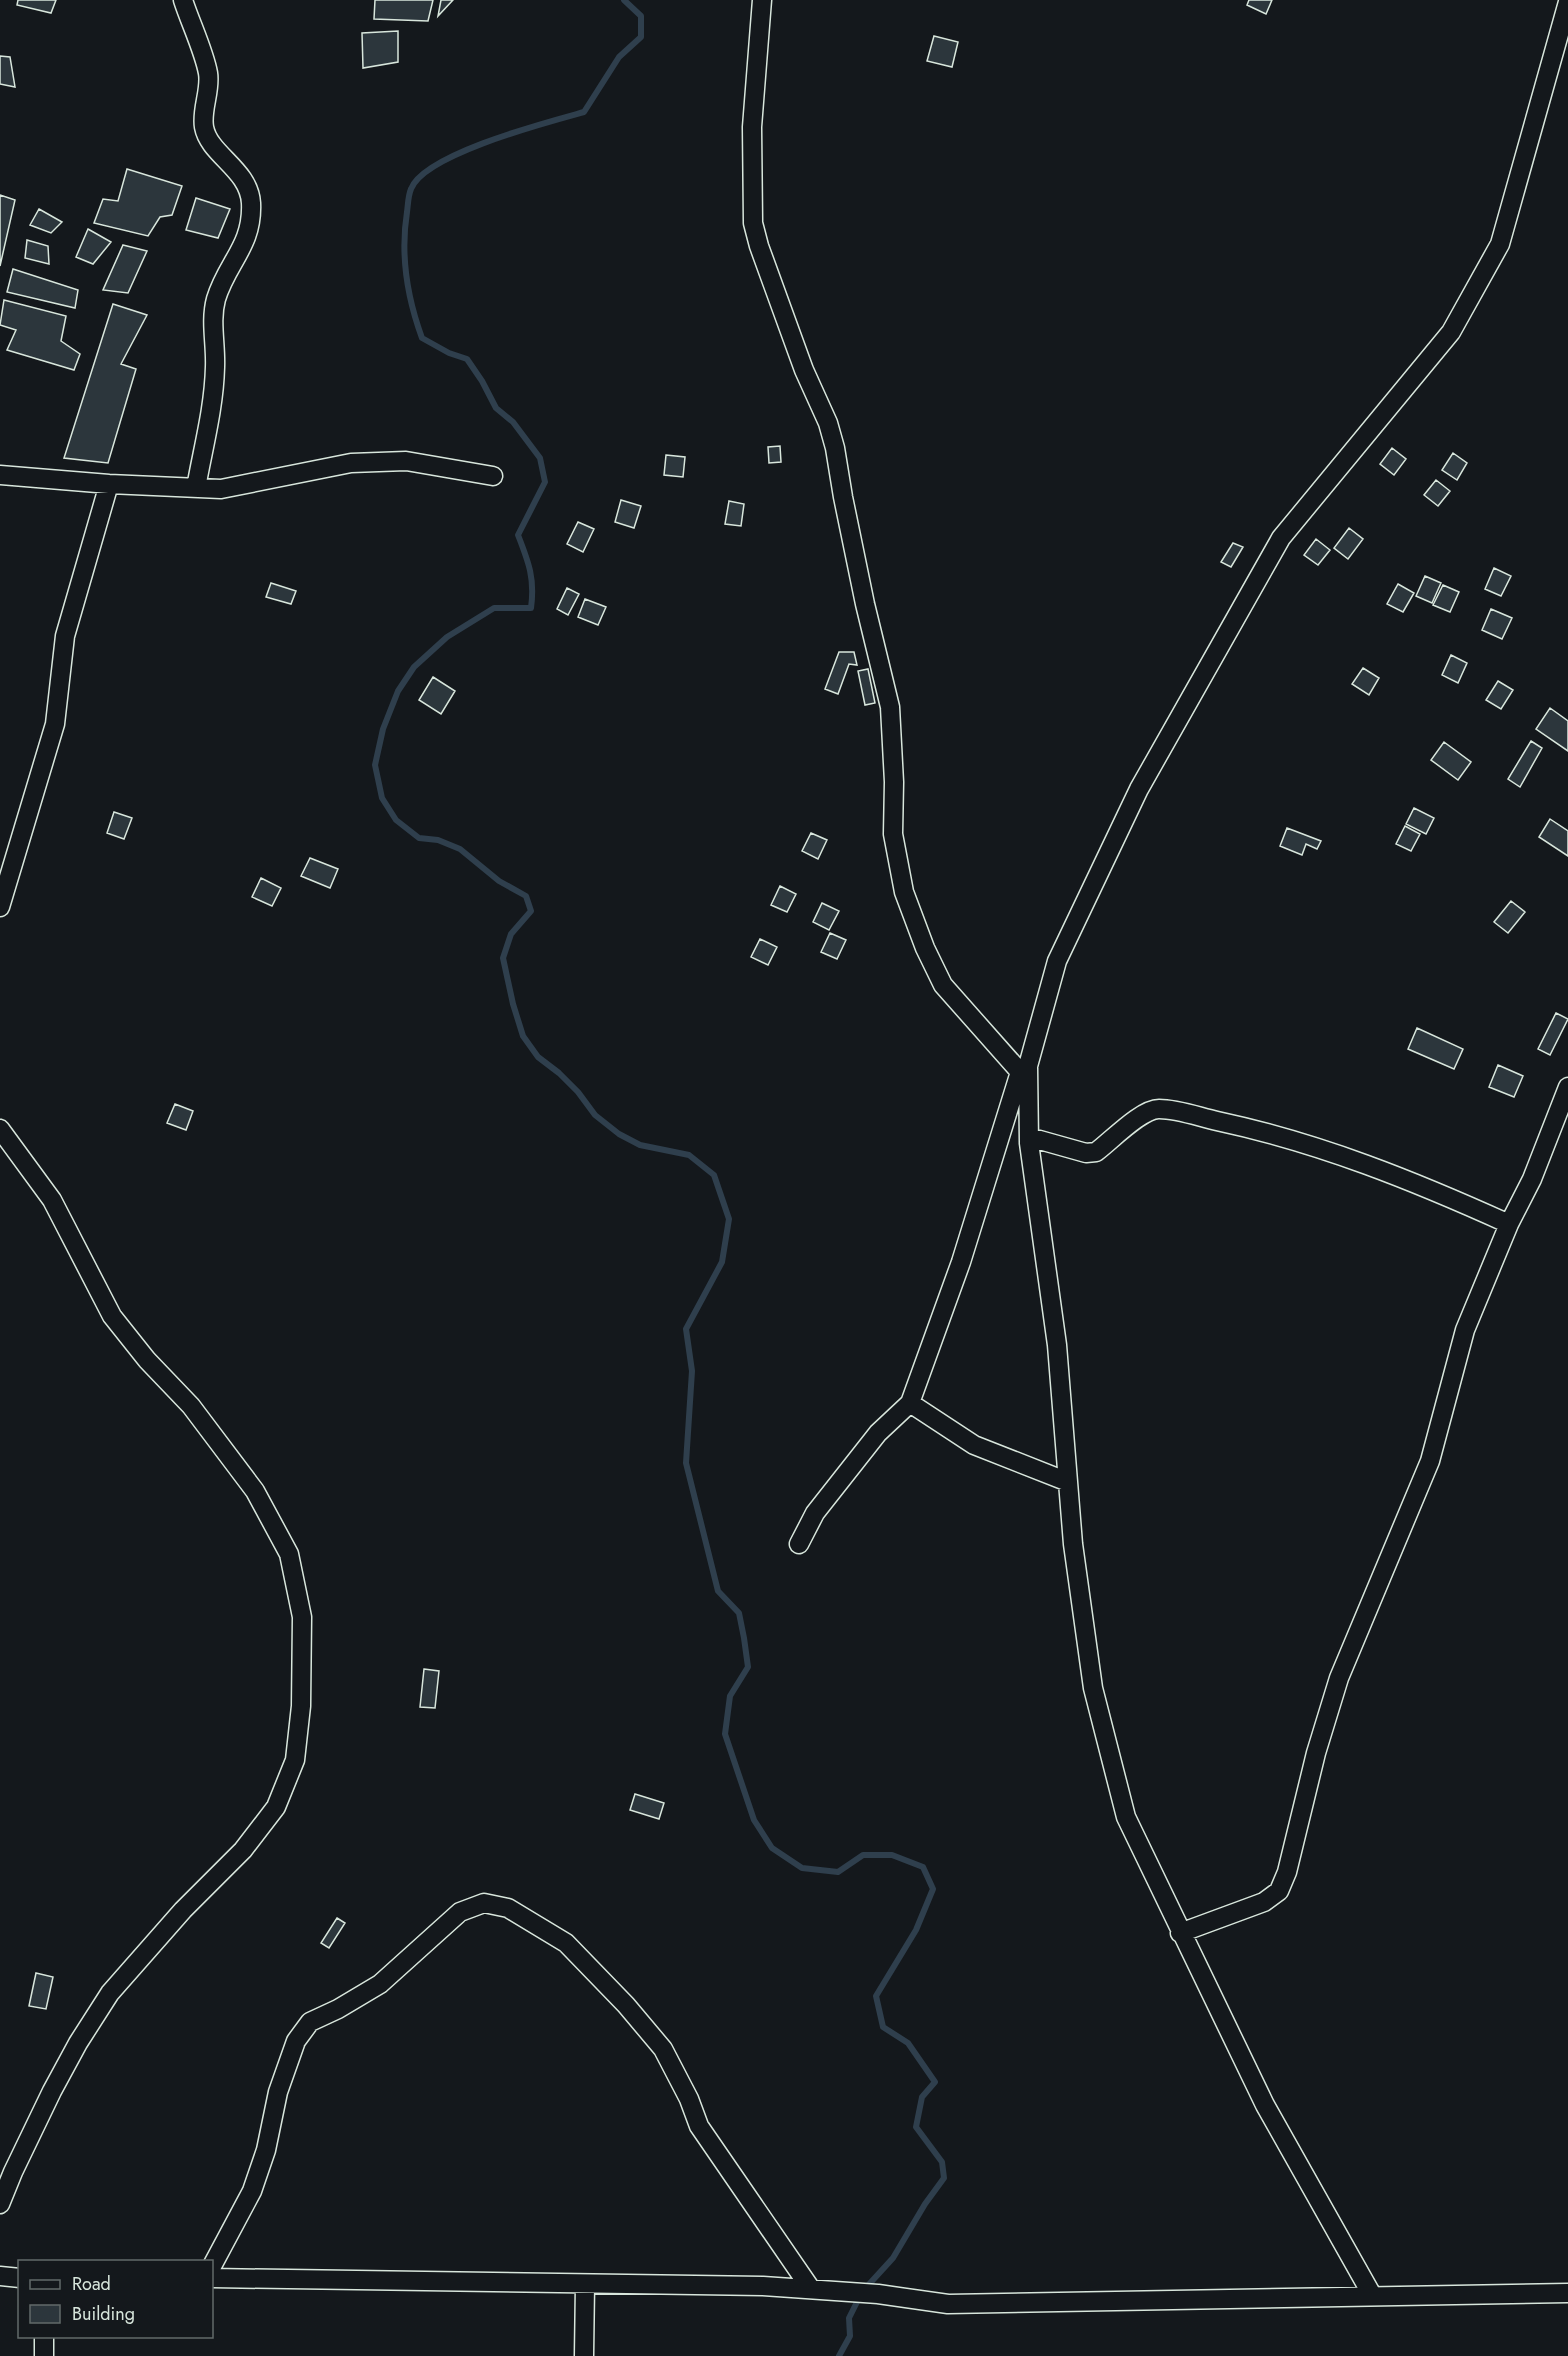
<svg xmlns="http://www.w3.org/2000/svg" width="1568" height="2356" font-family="Jost,sans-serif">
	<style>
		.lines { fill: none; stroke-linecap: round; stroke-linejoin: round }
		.stream { stroke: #2f3f4d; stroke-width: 6 }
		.building { fill: #2c363c; stroke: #d8e6dc; stroke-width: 1.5 }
		.street-casing { stroke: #d8e6dc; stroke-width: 21 }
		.street { stroke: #14181c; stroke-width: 18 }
	</style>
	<rect width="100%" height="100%" fill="#14181c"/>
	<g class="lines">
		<!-- stream -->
		<path class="stream" d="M624,0L641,16V37L619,57L584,112C548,122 424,154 411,189C408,196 408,205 407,212C400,256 407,297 422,338L449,353L467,359L482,381L496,408L513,422L540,458L545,482L518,535C529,563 535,579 531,608H494L447,637L414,667L398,691L383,729L375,765L382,798L396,820L419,838L438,840L460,849L499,881L526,896L531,911L511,934L503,958L513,1004L523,1036L538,1057L559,1073L578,1092L595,1115L619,1134L640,1145L689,1155L714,1175L729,1219L722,1262L686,1329L692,1371L686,1463L718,1591L739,1613L744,1638L748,1667L730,1696L725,1734L754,1820L772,1848L802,1868L838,1872L863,1855H892L923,1867L933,1889L916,1930L876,1996L883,2027L908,2043L935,2082L922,2097L916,2127L942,2162L944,2178L925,2204L893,2258L862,2292L849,2318L850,2336L839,2356"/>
	</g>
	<!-- building -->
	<path class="building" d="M18,0H56L51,13L17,5Z
		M375,0H433L428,21L374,19Z
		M441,0H453L438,16Z
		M1249,0H1272L1266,14L1247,5Z
		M398,31V62L363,68L362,33Z
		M934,36L958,42L952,67L927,61Z
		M0,56L10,57L15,87L0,84Z
		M127,169L182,186L172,215L160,217L148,236L94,223L103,199L118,201Z
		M0,195L15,200L0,266Z
		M196,198L230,209L218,238L186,230Z
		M39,209L62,222L51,233L30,225Z
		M88,229L111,242L93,264L76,257Z
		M27,240L48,246L49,264L25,258Z
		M123,245L147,251L128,293L103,290Z
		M13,269L78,290L75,308L7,292Z
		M4,300L66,316L61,341L80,354L74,370L7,350L16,330L0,325Z
		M113,304L147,315L121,364L136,369L108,463L64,458Z
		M780,446L781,462L769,463L768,447Z
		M1392,448L1406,459L1394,475L1380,464Z
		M1453,453L1467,463L1457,480L1442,470Z
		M666,455L685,457L683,477L664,475Z
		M1436,480L1450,491L1438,506L1424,495Z
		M621,500L641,506L634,528L615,522Z
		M729,501L744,504L741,526L725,524Z
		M578,522L594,529L583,552L567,544Z
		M1349,528L1363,539L1348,559L1334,548Z
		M1316,539L1330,550L1318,565L1304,555Z
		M1233,543L1243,547L1231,567L1221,562Z
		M1494,568L1511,576L1501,596L1485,589Z
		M1425,576L1441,583L1432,603L1416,596Z
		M271,583L296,591L291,604L266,597Z
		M1398,584L1414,593L1403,612L1387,604Z
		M1443,585L1459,592L1450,612L1433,605Z
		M567,588L579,594L568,615L557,609Z
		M585,599L606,607L598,625L578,617Z
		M1491,609L1512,618L1502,639L1482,630Z
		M839,652H854L857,665L849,664L838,694L825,689Z
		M1451,655L1467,663L1458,683L1442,675Z
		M1363,668L1379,678L1369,695L1352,684Z
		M868,669L875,703L865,705L858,671Z
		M433,677L455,691L441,714L419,700Z
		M1498,681L1513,690L1501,709L1486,700Z
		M1550,708L1568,721V751L1536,729Z
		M1531,741L1542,748L1520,787L1508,779Z
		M1444,742L1471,762L1458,780L1431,760Z
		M1414,808L1434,818L1426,834L1406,824Z
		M114,812L132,818L124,839L107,833Z
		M1550,819L1568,831V856L1539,837Z
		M1405,826L1420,834L1411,851L1396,844Z
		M1287,828L1321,841L1317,849L1306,844L1302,855L1280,846Z
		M811,833L827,840L818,859L802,851Z
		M310,858L338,869L330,888L301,876Z
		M261,878L281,888L272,906L252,897Z
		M780,886L796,894L787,912L771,905Z
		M1511,901L1525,912L1508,933L1494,922Z
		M822,903L839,911L829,930L813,922Z
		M830,933L846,940L837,959L821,952Z
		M760,939L777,947L768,965L751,957Z
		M1556,1013L1568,1019L1550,1055L1538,1049Z
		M1417,1028L1463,1049L1454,1069L1408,1049Z
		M1498,1065L1523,1076L1514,1097L1489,1087Z
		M175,1104L193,1111L186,1130L167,1123Z
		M424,1669L439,1671L435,1708L420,1707Z
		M635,1794L664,1803L659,1819L630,1810Z
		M337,1918L345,1923L329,1948L321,1943Z
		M36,1973L53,1977L46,2009L29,2006Z"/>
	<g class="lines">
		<!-- street casing -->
		<g class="street-casing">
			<path id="street" d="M183,0C190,22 204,51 208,73C211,90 201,110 204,127C209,155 249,169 251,203C253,246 227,262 216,299C210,321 216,344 215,367C214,408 203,448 196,488
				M762,0L752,127L753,223L759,246L804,370L828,423L835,448L843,497L865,604L890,707L894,782L893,834L904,892L925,948L943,985L1028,1081
				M0,475L109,484L221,489L351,463L406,461L493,476
				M0,907L55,724L65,636L109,484
				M0,1129L52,1200L112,1316L147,1360L191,1406L255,1491L289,1554L302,1617L301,1706L295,1760L276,1807L243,1850L183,1910L110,1993L78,2043L52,2091L13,2172L0,2204
				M1029,1137L1086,1153L1096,1152C1111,1141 1141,1109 1159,1109C1178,1109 1199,1117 1217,1121C1320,1143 1414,1181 1509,1224
				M910,1403L974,1445L1068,1482
				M799,1544L815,1513L878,1433L910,1403L961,1262L1020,1072
				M1180,1933L1264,1902L1279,1891L1287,1872L1316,1753L1339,1678L1430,1461L1465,1330L1509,1224L1532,1179L1568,1087
				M212,2266L252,2191L266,2150L278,2092L296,2041L310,2022L338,2009L380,1984L460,1912L484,1903L508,1908L566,1943L626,2005L663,2049L689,2099L699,2126L811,2289
				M0,2276L20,2278
				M212,2278L763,2286L878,2294L948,2304L1568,2293
				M1372,2295L1265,2105L1126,1817L1093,1688L1073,1544L1057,1345L1029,1143L1028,1066L1057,961L1139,789L1281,538L1451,332L1500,244L1568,2
				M44,2356V2336
				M584,2356L585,2284"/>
		</g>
		<!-- street -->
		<use href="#street" class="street"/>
	</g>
	<!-- legend -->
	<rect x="18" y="2260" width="195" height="78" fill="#14181c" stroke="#626a69" stroke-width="1.5"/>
	<rect x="30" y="2280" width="30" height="9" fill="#14181c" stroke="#626a69" stroke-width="1.5"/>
	<text x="72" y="2290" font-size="18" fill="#d8e6dc">Road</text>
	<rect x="30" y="2305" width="30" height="18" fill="#2c363c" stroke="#626a69" stroke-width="1.5"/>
	<text x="72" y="2320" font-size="18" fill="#d8e6dc">Building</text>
</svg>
